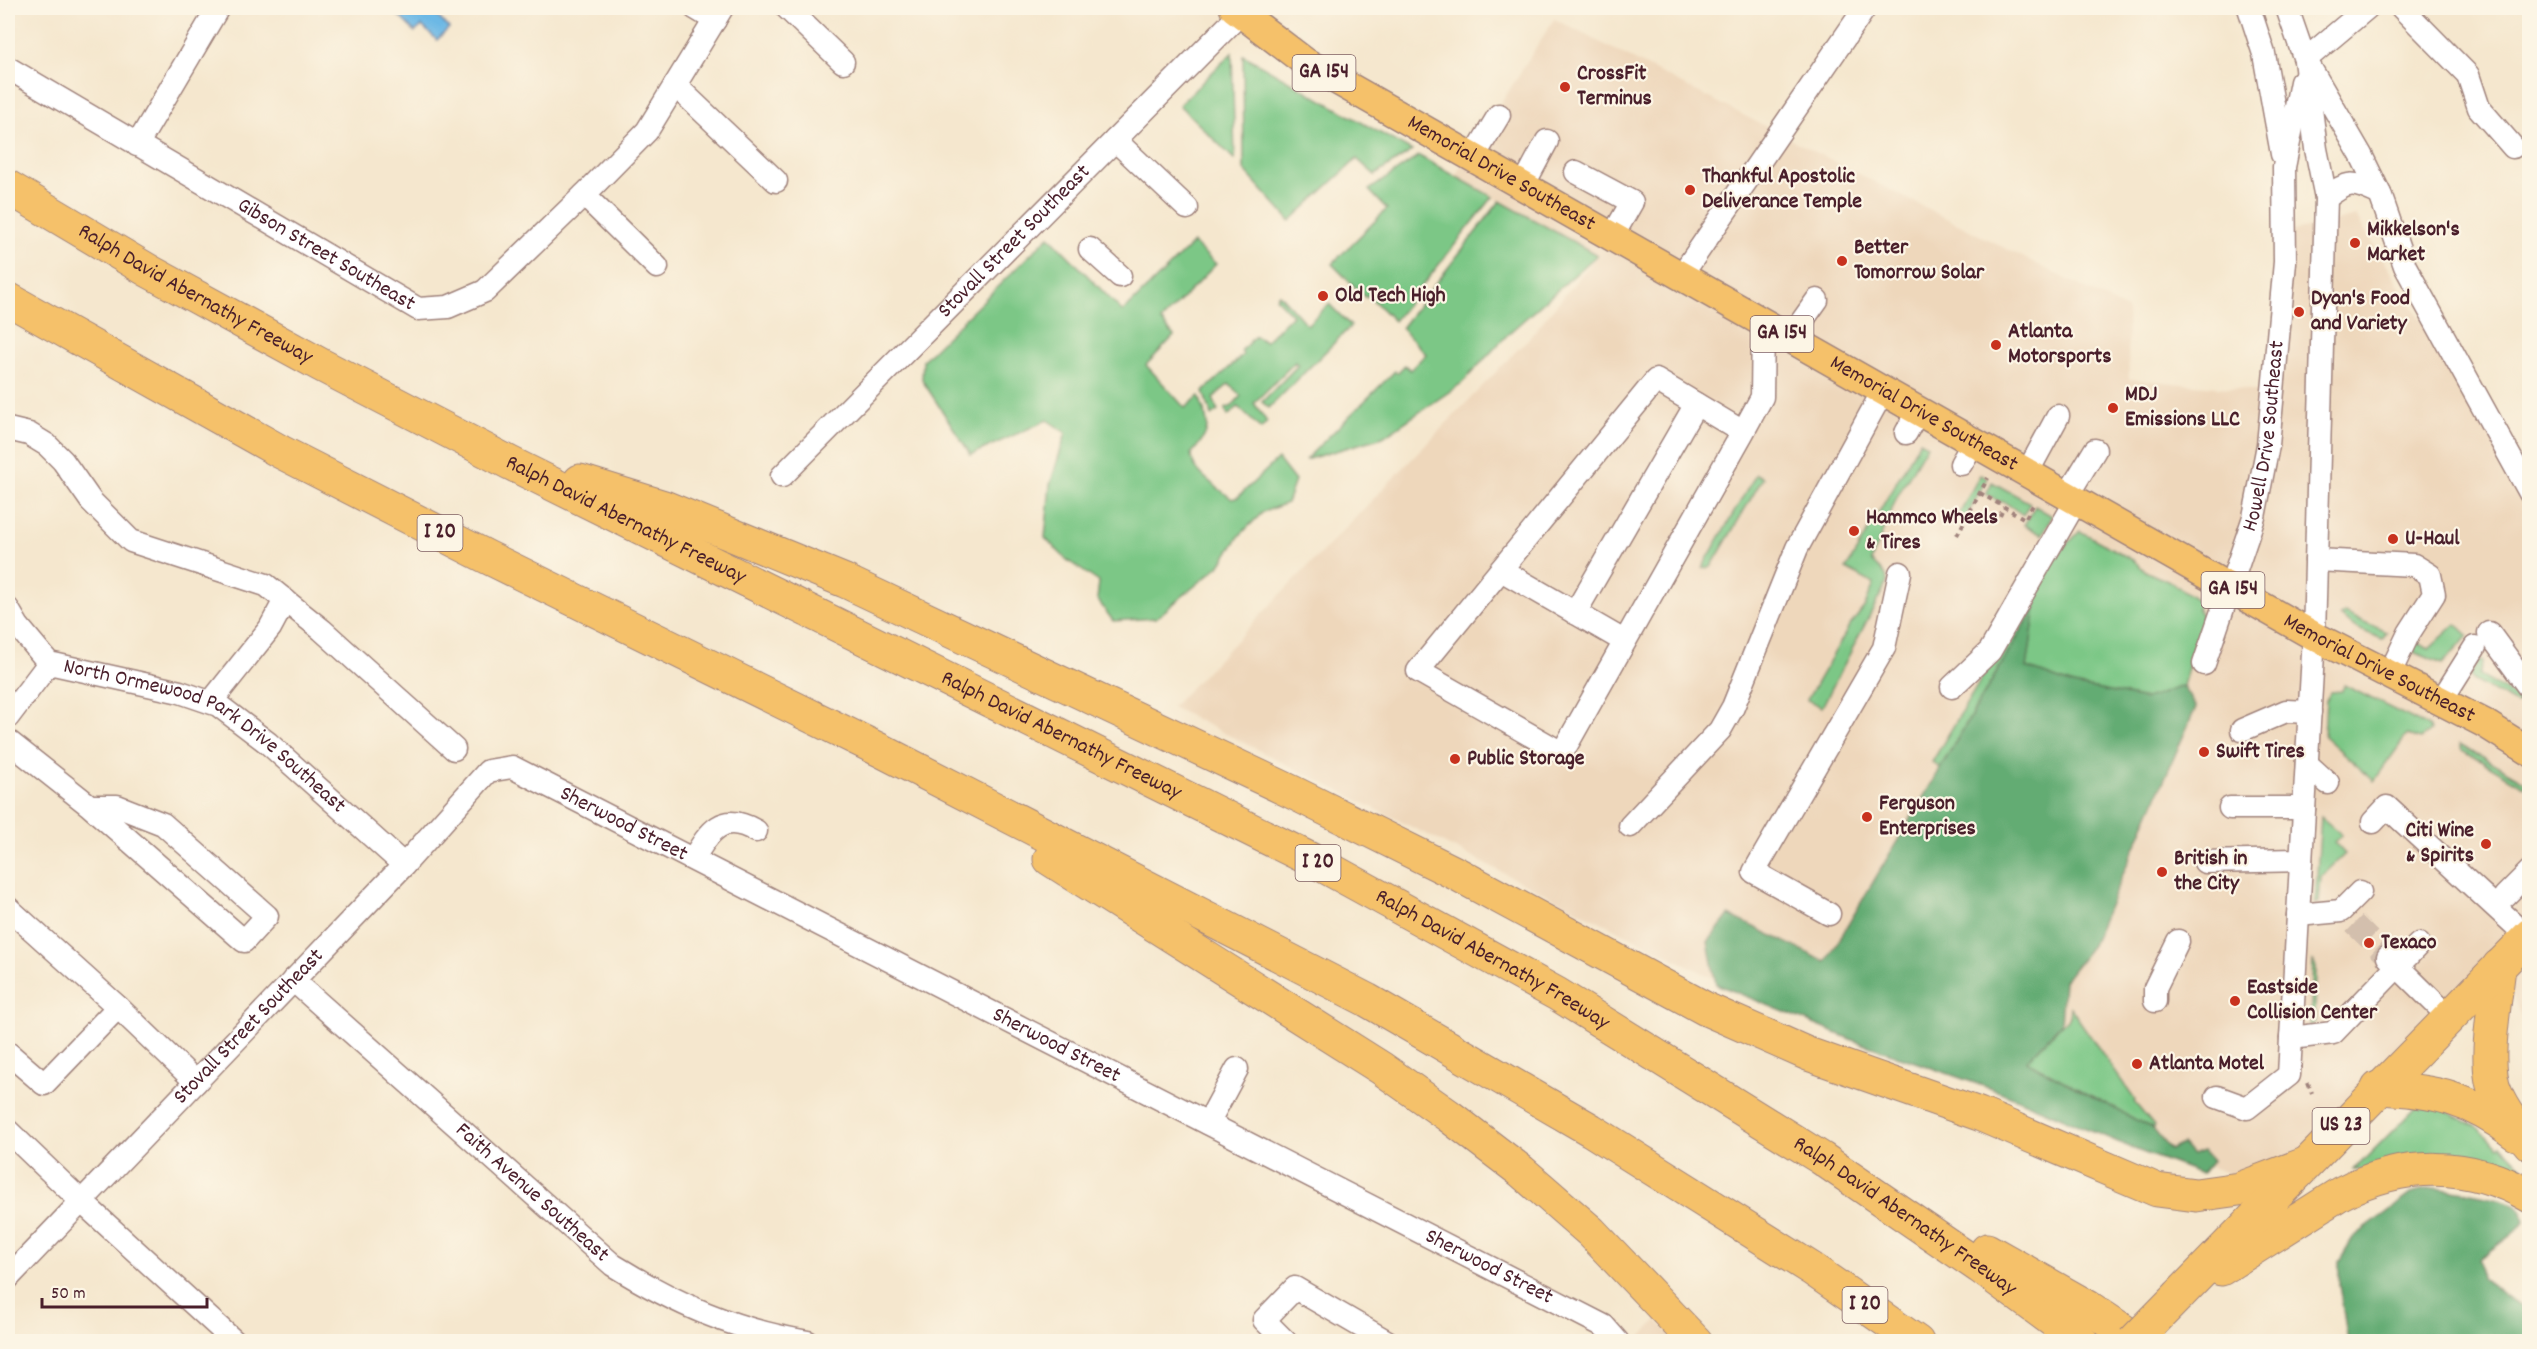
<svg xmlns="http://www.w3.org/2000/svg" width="2537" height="1349" font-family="Dekko,sans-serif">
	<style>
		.built { fill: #eed7bb }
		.green { fill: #7bc786; stroke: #627358; stroke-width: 1.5 }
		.forest { fill: #64ac73; stroke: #57664f; stroke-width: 1.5 }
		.water { fill: #6cb8e5; stroke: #5b6c88; stroke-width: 1.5 }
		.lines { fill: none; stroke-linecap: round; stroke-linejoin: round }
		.minor-tunnel { stroke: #d3bfad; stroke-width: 22; stroke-dasharray: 22 11; stroke-linecap: butt }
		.minor-casing { stroke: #a0837c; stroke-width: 25 }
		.major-casing { stroke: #a0837c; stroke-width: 31 }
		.highway-casing { stroke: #a0837c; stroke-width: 35 }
		.path { stroke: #a0837c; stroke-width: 4; stroke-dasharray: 4.5 4.5; stroke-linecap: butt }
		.minor { stroke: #fff; stroke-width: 22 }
		.major { stroke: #f5c16b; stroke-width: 28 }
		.highway { stroke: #f5c16b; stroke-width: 33 }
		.highway-bridge-casing { stroke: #a0837c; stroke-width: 35; stroke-linecap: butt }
		.highway-bridge { stroke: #f5c16b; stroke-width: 33 }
		.poi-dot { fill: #c8321e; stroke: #fcf5e5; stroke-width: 2 }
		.labels { text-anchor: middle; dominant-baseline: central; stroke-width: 4.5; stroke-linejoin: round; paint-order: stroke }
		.shield { fill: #fcf5e5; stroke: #7f5f63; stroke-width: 1.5 }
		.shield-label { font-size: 21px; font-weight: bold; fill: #4a1f2b }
		.poi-label { font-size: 22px; font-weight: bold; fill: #4a1f2b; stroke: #fcf5e5; text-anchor: start }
		.street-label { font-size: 22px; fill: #4a1f2b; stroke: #fcf5e5 }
	</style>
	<rect width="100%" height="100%" fill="#fcf5e5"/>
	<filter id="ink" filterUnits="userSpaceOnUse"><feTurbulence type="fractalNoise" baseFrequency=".0167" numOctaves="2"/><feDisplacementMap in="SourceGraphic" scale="12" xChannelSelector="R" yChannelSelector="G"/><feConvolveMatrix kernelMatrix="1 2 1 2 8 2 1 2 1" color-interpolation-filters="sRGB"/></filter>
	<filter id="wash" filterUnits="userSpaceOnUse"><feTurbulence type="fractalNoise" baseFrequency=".008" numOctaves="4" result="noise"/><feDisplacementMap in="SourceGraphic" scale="24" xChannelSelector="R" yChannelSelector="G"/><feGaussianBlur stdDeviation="1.35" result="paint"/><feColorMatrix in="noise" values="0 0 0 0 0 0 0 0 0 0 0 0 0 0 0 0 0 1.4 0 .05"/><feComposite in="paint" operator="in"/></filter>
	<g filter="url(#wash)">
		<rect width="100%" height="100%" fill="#f5e7ce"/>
		<!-- built -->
		<path class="built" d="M1554,19L2127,310L2129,379L2273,392L2285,233L2356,216L2529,493V1033L2503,974L2280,1193L1713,978L1172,707L1528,339L1597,256L1455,176Z
			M1657,1320L1678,1342H1636Z"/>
		<!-- green -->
		<path class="green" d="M1232,53L1235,160L1179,105Z
			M1243,55L1412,151L1375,175L1357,159L1290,221L1244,170Z
			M1419,156L1493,197L1394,321L1368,295L1365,297L1332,264L1387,209L1369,190Z
			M1500,201L1597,255L1509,333L1462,383L1383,437L1305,460L1395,371L1397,373L1405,365L1410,370L1426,354L1401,328Z
			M1049,236L1123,312L1193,243L1216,264L1161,321L1174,336L1146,365L1185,408L1199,396C1209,425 1213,430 1191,454C1192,473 1218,487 1232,499L1238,497L1278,459L1295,481L1287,503L1263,512L1240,535L1219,566L1156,618L1113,621L1097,599L1099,582L1067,560L1045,538L1050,485L1066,433L1047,420L971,455L922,380L923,360Z
			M1279,294L1307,325L1329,304L1351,326L1269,408L1262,402L1298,365L1295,362L1254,403L1267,422L1261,429L1238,407L1228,416L1225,408L1231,407L1241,396L1229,384L1213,398L1218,411L1212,416L1203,392L1243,355L1241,351L1255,336L1265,342L1292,315L1276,298Z
			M1920,441L1927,445L1897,497L1871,561L1886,575L1887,582L1822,707L1807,700L1849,627L1865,606L1874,584L1846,569Z
			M1756,474L1763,478L1711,567L1702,568Z
			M1980,475L1987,478L1962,525L1955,521Z
			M1992,482L2030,503L2023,515L2003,501L2000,502L1986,494Z
			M2035,506L2052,516L2042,535L2024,525Z
			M2080,531L2133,560L2147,572L2174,584L2200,602L2197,608L2202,615L2201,623L2183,686L2147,699L2073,685L2027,668L2035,608L1940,768L1932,762L2039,581L2061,551Z
			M2344,613L2387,632L2382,639L2356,628L2340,616Z
			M2456,624L2469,636L2442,664L2412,651L2416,642L2429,649Z
			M2479,660L2483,662L2479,675L2521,700L2520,703L2516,704L2472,680L2470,675Z
			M2344,685L2429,727L2430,731L2420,739L2407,735L2374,781L2324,736L2326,700L2331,692L2342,691Z
			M2460,744L2529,784V789L2462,750Z
			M2321,817L2342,835L2334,842L2345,854L2321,877L2319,902L2315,904Z
			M2313,961L2316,964L2315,1023L2310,1027Z
			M2070,1007L2135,1100L2134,1102L2154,1126L2153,1129L2026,1061L2069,1017Z
			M2424,1099L2477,1127L2499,1147L2501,1145L2529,1174V1184L2354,1170Z"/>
		<!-- forest -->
		<path class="forest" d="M2036,606L2027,668L2073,685L2146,699L2183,686L2196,707L2092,945L2064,981L2061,1024L2026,1061L2153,1129L2170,1150L2182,1144L2192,1155L2203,1151L2212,1161L2202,1174L2139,1151L2006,1094L1855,1041L1716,984L1708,942L1729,915L1826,962Z
			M2437,1187C2454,1191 2516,1197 2523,1212C2523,1212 2525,1221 2525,1221C2514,1236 2494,1246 2479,1259L2482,1278L2514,1302L2529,1310V1341H2348L2339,1285V1262L2354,1237L2414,1192Z"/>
		<!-- water -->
		<path class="water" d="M394,8H429L449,28L437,40L422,26L415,32L392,9Z"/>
	</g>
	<g filter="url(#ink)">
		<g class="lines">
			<!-- minor-tunnel -->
			<path class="minor-tunnel" d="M2354,924L2388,957"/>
			<!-- minor casing -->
			<g class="minor-casing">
				<g id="minor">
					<path d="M695,8L715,20"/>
					<path d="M787,8L843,62"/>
					<path d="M2249,8L2264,54L2282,154"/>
					<path d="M2402,8L2468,75L2479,108L2513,147"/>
					<path d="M2305,60L2367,8"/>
					<path id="s1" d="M8,68L418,309L448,307L485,291L584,195L647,131L722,8"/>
					<path d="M2311,69L2361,155L2380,194L2405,266L2530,493"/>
					<path d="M675,85L776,181"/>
					<path d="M1115,140L1187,208"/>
					<path d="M137,145L218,8"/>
					<path d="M1473,158L1499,115"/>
					<path d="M1576,172L1632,202L1612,237"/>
					<path d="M1523,186L1547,141"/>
					<path d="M584,195L657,267"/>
					<path d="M2326,198C2350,179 2354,182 2380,194"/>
					<path d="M1090,249L1120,276"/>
					<path d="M1681,276L1865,8"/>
					<path d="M1790,338L1817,300"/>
					<path d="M8,429L29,434L47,445L63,461L91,501L131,541L266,585L322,630L454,749"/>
					<path d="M1743,432L1656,380L1418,671L1562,753L1743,432L1762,397L1763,323"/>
					<path d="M1906,433L1918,411"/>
					<path d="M1961,464L1973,443"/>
					<path d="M2027,473L2058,416"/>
					<path id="s2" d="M782,476L1246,8"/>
					<path d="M2067,496L2095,450"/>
					<path d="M2316,560L2414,565L2430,575L2434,594L2409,633L2389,675"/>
					<path d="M1501,570L1624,641"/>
					<path id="s3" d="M8,609L18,626L49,663L180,692L218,705L268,743L404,865"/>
					<path d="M1575,613L1696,404"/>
					<path d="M2489,633L2530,689"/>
					<path id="s4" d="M2204,664L2254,517L2268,445L2285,262L2284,167L2301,82"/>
					<path d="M1952,687L1990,651L2076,501"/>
					<path d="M2441,701L2475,647"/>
					<path d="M211,702L270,628L285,600"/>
					<path d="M8,717L49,663"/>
					<path d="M2242,730L2286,711L2310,712"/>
					<path d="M8,741L90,806L244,941L267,916L163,824L117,806H90"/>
					<path d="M2307,764L2328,783"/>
					<path d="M2230,808H2304"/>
					<path d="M2373,822L2387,807L2528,937"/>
					<path d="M1630,826L1720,730L1733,707L1797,548L1883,391"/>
					<path d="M693,859C710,831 722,811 756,831"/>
					<path d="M2205,862L2301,860"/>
					<path d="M2505,896L2530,871"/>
					<path d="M8,908L118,1007L196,1082"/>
					<path d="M1829,914L1754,872L1884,648L1900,573"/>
					<path d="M2298,915L2341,911L2360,892"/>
					<path d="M2388,957L2449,1017"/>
					<path id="s5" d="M293,980L613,1265C676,1304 734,1330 808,1342"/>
					<path d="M2155,1001V988L2178,941"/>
					<path d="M2291,1038L2333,1033L2419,944"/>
					<path d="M8,1053L44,1084L118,1007"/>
					<path d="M2217,1097L2247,1108L2289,1075L2291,1038L2314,636L2326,198L2316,149L2305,60L2287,8"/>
					<path d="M1208,1123L1237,1069"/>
					<path d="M8,1131L82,1202L235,1342"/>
					<path id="s6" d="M8,1278L404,865L488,771L512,767L1604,1326L1618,1342"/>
					<path d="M1286,1342L1264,1320L1295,1288L1388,1342"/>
				</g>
			</g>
			<!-- major casing -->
			<g class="major-casing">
				<g id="major">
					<path id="s7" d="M1234,8L1305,62L2314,636L2484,723L2530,752"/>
				</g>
			</g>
			<!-- highway casing -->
			<g class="highway-casing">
				<g id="highway">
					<path id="s8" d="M8,187L149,271L321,365L510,463L1322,865L1557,994L1821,1158L1980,1267L2082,1342"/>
					<path d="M8,299L281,452L487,557L882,751L1367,1000L1591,1130L1812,1269L1917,1342"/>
					<path d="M580,481L664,507L845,581L1292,792L1457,874L1706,1009L1808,1054L1979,1114L2157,1190L2196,1195L2239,1189L2305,1164"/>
					<path d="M1050,859L1381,1068L1449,1116L1521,1171L1591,1232L1696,1342"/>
					<path d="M2499,966C2496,1000 2482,1064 2496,1094C2504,1113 2517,1128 2530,1144"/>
					<path d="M2378,1088C2434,1090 2471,1099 2516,1134"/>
					<path d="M1987,1250L2088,1307L2140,1342"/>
					<path d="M2221,1269L2341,1193C2403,1161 2469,1161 2530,1196"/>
					<path d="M2179,1295L2530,935"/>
				</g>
			</g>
			<!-- path -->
			<path class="path" d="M1980,493L2025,519L2033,505
				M2000,516L2004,507
				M1957,535L1988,478
				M2308,1083L2312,1093"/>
			<!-- minor -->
			<use href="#minor" class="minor"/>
			<!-- major -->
			<use href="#major" class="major"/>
			<!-- highway -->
			<use href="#highway" class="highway"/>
			<!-- highway-bridge casing -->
			<g class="highway-bridge-casing">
				<path id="highway-bridge" d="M2133,1342L2179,1295"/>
			</g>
			<!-- highway-bridge -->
			<use href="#highway-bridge" class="highway-bridge"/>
		</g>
	</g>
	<!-- markers -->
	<g class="poi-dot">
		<circle cx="1565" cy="87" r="6"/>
		<circle cx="1690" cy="190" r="6"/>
		<circle cx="2355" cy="243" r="6"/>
		<circle cx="1842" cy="261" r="6"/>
		<circle cx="1323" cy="296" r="6"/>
		<circle cx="2299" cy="312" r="6"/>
		<circle cx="1996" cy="345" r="6"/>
		<circle cx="2113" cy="408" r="6"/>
		<circle cx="1854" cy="531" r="6"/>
		<circle cx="2393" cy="539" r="6"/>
		<circle cx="2204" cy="752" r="6"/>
		<circle cx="1455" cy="759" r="6"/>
		<circle cx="1867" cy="817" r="6"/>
		<circle cx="2486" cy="844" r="6"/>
		<circle cx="2162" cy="872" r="6"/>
		<circle cx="2369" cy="943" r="6"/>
		<circle cx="2235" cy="1001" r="6"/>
		<circle cx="2137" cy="1064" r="6"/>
	</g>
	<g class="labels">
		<!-- shield labels -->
		<g class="shield">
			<rect x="1292.5" y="55" width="63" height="36" rx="4.5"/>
			<rect x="1750.5" y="316" width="63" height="36" rx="4.5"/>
			<rect x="417.5" y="515" width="45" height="36" rx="4.5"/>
			<rect x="2201.5" y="572" width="63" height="36" rx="4.5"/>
			<rect x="1295.5" y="845" width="45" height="36" rx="4.5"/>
			<rect x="2312.5" y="1108" width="57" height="36" rx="4.5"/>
			<rect x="1842.5" y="1287" width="45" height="36" rx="4.5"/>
		</g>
		<g class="shield-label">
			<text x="1324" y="73">GA 154</text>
			<text x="1782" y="334">GA 154</text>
			<text x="440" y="533">I 20</text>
			<text x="2233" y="590">GA 154</text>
			<text x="1318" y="863">I 20</text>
			<text x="2341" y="1126">US 23</text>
			<text x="1865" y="1305">I 20</text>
		</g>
		<!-- poi labels -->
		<g class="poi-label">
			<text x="1577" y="74">CrossFit<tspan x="1577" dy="25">Terminus</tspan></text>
			<text x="1702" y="177">Thankful Apostolic<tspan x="1702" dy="25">Deliverance Temple</tspan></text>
			<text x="2367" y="230">Mikkelson's<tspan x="2367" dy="25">Market</tspan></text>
			<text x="1854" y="248">Better<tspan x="1854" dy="25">Tomorrow Solar</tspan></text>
			<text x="1335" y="296">Old Tech High</text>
			<text x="2311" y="299">Dyan's Food<tspan x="2311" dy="25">and Variety</tspan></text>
			<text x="2008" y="332">Atlanta<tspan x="2008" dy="25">Motorsports</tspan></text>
			<text x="2125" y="395">MDJ<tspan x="2125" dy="25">Emissions LLC</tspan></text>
			<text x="1866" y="518">Hammco Wheels<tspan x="1866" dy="25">&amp; Tires</tspan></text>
			<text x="2405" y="539">U-Haul</text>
			<text x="2216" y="752">Swift Tires</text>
			<text x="1467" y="759">Public Storage</text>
			<text x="1879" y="804">Ferguson<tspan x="1879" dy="25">Enterprises</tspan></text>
			<text x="2474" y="831" text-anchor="end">Citi Wine<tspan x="2474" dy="25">&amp; Spirits</tspan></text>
			<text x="2174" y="859">British in<tspan x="2174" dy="25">the City</tspan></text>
			<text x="2381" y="943">Texaco</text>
			<text x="2247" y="988">Eastside<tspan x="2247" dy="25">Collision Center</tspan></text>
			<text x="2149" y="1064">Atlanta Motel</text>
		</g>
		<!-- street labels -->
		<g class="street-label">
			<text stroke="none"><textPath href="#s7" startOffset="315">Memorial Drive Southeast</textPath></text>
			<text stroke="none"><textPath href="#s2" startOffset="330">Stovall Street Southeast</textPath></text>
			<text stroke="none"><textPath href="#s1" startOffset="369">Gibson Street Southeast</textPath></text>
			<text stroke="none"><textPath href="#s8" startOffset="216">Ralph David Abernathy Freeway</textPath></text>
			<text stroke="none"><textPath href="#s7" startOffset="801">Memorial Drive Southeast</textPath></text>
			<text stroke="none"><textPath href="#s4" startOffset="237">Howell Drive Southeast</textPath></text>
			<text stroke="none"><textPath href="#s8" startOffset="702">Ralph David Abernathy Freeway</textPath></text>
			<text stroke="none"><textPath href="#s7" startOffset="1323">Memorial Drive Southeast</textPath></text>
			<text stroke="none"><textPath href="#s8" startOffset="1188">Ralph David Abernathy Freeway</textPath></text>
			<text stroke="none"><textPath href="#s3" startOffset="244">North Ormewood Park Drive Southeast</textPath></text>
			<text stroke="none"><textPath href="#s6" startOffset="848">Sherwood Street</textPath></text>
			<text stroke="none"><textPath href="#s8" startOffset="1674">Ralph David Abernathy Freeway</textPath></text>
			<text stroke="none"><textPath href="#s6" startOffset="348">Stovall Street Southeast</textPath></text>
			<text stroke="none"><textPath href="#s6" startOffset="1334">Sherwood Street</textPath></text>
			<text stroke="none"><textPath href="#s5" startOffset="320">Faith Avenue Southeast</textPath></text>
			<text stroke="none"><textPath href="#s8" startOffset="2160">Ralph David Abernathy Freeway</textPath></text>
			<text stroke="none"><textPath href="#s6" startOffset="1820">Sherwood Street</textPath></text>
		</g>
	</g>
	<!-- margin -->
	<rect width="2537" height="1349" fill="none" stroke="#fcf5e5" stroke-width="30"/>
	<!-- scale -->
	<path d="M42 1298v9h165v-9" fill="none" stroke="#4a1f2b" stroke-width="3"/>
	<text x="51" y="1298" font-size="18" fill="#4a1f2b" stroke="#fcf5e5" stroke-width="4.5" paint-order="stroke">50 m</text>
</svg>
